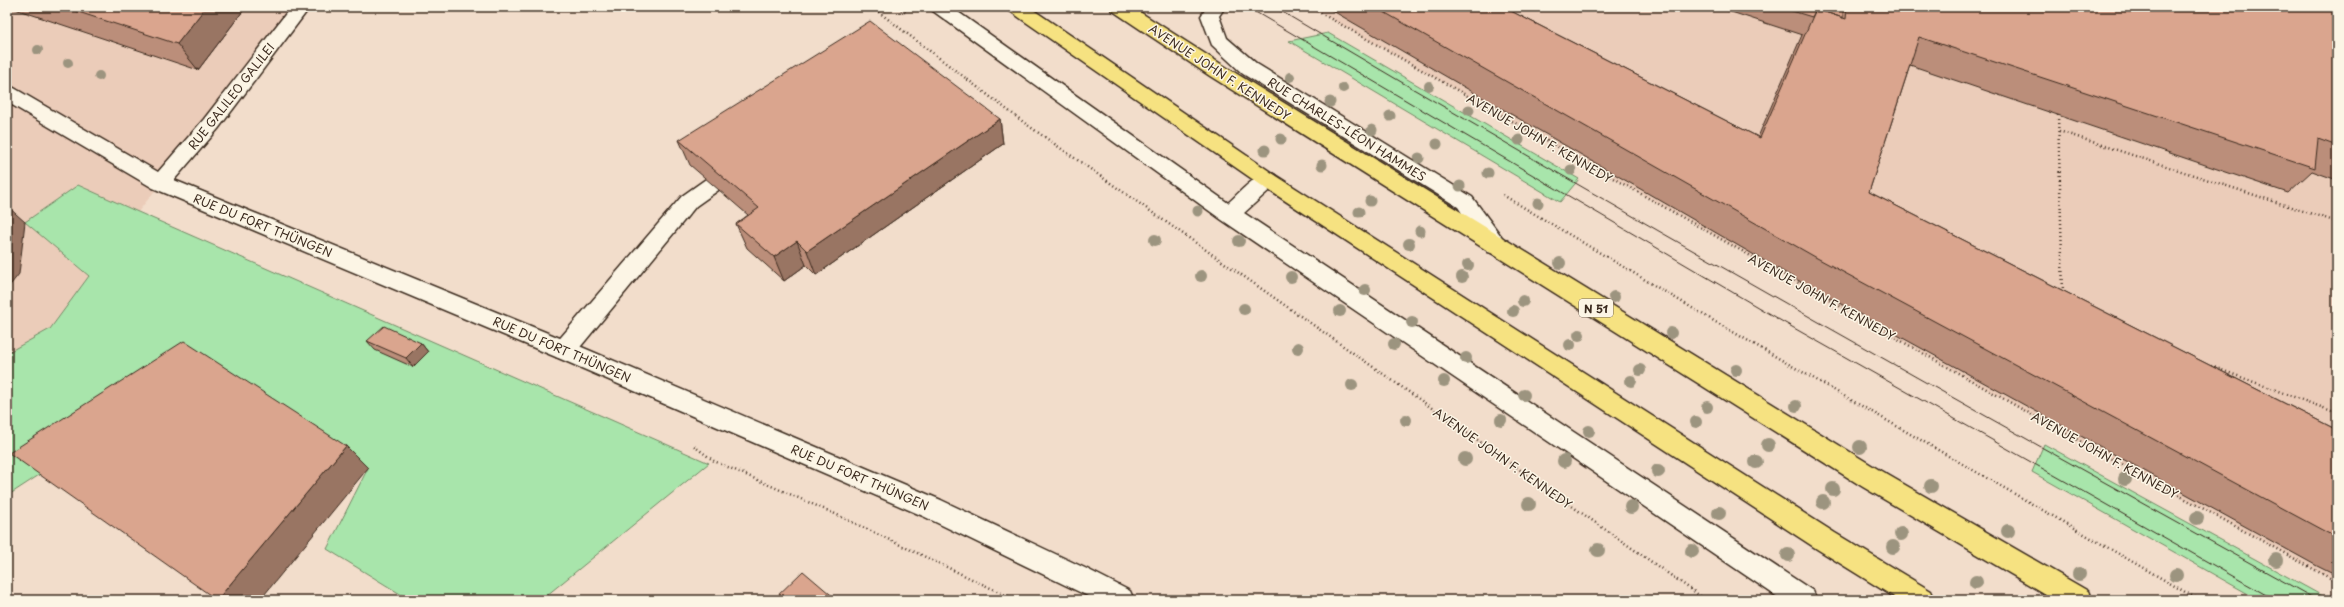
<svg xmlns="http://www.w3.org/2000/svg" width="2344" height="607" font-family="'Playpen Sans',sans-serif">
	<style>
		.built { fill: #ebccb9 }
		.green { fill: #a8e5ab; stroke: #728864 }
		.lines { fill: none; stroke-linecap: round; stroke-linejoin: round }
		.lane-casing { stroke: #3b2a1e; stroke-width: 3 }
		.street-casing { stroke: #3b2a1e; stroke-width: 3 }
		.primary-casing { stroke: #3b2a1e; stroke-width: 3 }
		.path { stroke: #3b2a1e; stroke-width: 2.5; stroke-dasharray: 1 3; stroke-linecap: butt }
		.lane { fill: #fcf5e5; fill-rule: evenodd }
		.street { fill: #fcf5e5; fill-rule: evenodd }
		.primary { fill: #f6e281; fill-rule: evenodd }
		.tram { stroke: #3b2a1e; stroke-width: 1 }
		.tree { fill: #9c947f }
		.wall { fill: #bb8e7a; stroke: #3b2a1e }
		.shaded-wall { fill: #997463; stroke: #3b2a1e }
		.building { fill: #daa58e; stroke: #3b2a1e }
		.labels { text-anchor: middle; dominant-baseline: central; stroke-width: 3; stroke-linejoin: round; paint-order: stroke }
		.shield { fill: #fcf5e5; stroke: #75675a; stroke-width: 1 }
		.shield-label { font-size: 11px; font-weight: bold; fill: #3b2a1e }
		.street-label { font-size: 12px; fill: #3b2a1e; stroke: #fcf5e5 }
	</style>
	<rect width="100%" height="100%" fill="#f2ddcb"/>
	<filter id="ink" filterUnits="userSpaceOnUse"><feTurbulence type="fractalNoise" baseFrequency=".025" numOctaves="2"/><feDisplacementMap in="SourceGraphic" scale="8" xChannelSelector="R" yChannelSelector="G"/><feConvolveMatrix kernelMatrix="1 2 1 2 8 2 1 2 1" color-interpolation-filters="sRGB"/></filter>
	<g filter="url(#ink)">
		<!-- built -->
		<path class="built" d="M7,7H301L138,212L78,185L25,222L89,276L50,329L7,353Z
			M1310,7H2337V582L2027,412Z"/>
		<!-- green -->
		<path class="green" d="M1328,33L1579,179L1560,202L1289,41Z
			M78,185L138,212L709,463L541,600H410L327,549L368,468L209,364L7,496V353L50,329L89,276L25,222Z
			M2044,444L2330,600H2259L2032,472Z"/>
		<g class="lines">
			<!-- lane casing -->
			<g class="lane-casing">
				<path id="lane" d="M713,176L720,179L723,184L720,189L696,206L572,357L564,359L556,357L553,350L556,343L682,196L706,179Z"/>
			</g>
			<!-- street casing -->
			<g class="street-casing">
				<path id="street" d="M291,7H310L218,129L174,180L572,343L941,500L1087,569L1130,591L1134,600H1096L923,516L556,357L153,188L7,102V86L14,88L158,172L204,119Z
					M930,7H951L1228,203C1241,192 1258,169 1275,175L1278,180L1275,185L1244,213L1813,591L1817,600H1782L1222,220L933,11Z
					M1207,7H1225L1219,16L1227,38L1257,64L1472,197L1504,240L1507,246L1504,252L1496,254L1488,252L1458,207L1243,74L1212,45L1201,16Z"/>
			</g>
			<!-- primary casing -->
			<g class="primary-casing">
				<path id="primary" d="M1007,7H1029L1275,175L1835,533L1931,591L1935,600H1899L1817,549L1261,185L1010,11Z
					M1110,7H1132L1224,66L1881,471L2088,591L2092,600H2055L1863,487L1210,76L1113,11Z"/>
			</g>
			<!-- path -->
			<path class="path" d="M872,7L1026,124L1706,600
				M898,7L907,14
				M1310,7L2027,412L2337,582
				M2058,115L2063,293
				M2059,131L2337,222
				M1503,195L1719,324L2199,600
				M2211,366L2337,413
				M694,446L714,461L833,513L1016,600"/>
			<!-- lane -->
			<use href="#lane" class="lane"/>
			<!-- street -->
			<use href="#street" class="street"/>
			<!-- primary -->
			<use href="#primary" class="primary"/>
			<!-- tram -->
			<path class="tram" d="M1247,7L1778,319L2275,600
				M1274,7C1618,211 1967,407 2317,600"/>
		</g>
		<!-- trees -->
		<g class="tree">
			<circle cx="38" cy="50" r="5"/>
			<circle cx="68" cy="63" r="5"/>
			<circle cx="99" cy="76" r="5"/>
			<circle cx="1290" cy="77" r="5"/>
			<circle cx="1429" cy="86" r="5"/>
			<circle cx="1343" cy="88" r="5"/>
			<circle cx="1330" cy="102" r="5.5"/>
			<circle cx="1469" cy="110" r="5.5"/>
			<circle cx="1390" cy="116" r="5.5"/>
			<circle cx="1372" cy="130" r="5.5"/>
			<circle cx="1281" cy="139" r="5.5"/>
			<circle cx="1519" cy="140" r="5.5"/>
			<circle cx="1437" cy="144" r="5.5"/>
			<circle cx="1265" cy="150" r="5.5"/>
			<circle cx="1419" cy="158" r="5.5"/>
			<circle cx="1322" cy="165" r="5.5"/>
			<circle cx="1571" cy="170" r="5.5"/>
			<circle cx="1488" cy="173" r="5.5"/>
			<circle cx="1460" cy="186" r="5.5"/>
			<circle cx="1370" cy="201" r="5.5"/>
			<circle cx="1538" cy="203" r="5.5"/>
			<circle cx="1198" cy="211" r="5.5"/>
			<circle cx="1359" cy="212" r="5.5"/>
			<circle cx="1420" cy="231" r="5.5"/>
			<circle cx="1155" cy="240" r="6"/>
			<circle cx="1239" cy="241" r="6"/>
			<circle cx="1409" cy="244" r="6"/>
			<circle cx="1560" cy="263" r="6"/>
			<circle cx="1468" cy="265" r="6"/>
			<circle cx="1201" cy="276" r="6"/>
			<circle cx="1291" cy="277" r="6"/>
			<circle cx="1462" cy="277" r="6"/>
			<circle cx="1365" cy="290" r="6"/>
			<circle cx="1614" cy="297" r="6"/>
			<circle cx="1523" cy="301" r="6"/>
			<circle cx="1244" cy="309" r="6"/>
			<circle cx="1340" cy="311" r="6"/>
			<circle cx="1513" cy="311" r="6"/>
			<circle cx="1412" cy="322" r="6"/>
			<circle cx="1671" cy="333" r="6"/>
			<circle cx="1579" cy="335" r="6"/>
			<circle cx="1394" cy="344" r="6"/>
			<circle cx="1570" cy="345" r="6"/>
			<circle cx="1298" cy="348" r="6"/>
			<circle cx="1466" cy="358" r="6"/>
			<circle cx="1640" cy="370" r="6"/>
			<circle cx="1736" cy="370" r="6"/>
			<circle cx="1444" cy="381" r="6"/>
			<circle cx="1631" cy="381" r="6"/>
			<circle cx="1352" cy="385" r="6"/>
			<circle cx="1524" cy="395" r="6"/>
			<circle cx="1796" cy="406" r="6"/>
			<circle cx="1707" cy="407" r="6"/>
			<circle cx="1406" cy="420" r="6"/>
			<circle cx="1501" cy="420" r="6"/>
			<circle cx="1696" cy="422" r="6"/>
			<circle cx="1589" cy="431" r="6"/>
			<circle cx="1768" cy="445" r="7"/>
			<circle cx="1860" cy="447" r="7"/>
			<circle cx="1465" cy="459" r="7"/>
			<circle cx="1564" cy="461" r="7"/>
			<circle cx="1756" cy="462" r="7"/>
			<circle cx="1658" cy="471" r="7"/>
			<circle cx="2125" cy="479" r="7"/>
			<circle cx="1931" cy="486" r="7"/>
			<circle cx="1833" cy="489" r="7"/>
			<circle cx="1823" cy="502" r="7"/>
			<circle cx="1529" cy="504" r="7"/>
			<circle cx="1631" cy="507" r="7"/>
			<circle cx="1719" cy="513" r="7"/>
			<circle cx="2197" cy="518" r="7"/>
			<circle cx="2008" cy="531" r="7"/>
			<circle cx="1901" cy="534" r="7"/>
			<circle cx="1893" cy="547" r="7"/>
			<circle cx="1598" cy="550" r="7"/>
			<circle cx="1692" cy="551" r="7"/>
			<circle cx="1788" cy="555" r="7"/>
			<circle cx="2276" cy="560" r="7"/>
			<circle cx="2079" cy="574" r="7"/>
			<circle cx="2176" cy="575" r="7"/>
			<circle cx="1976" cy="582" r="7"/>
		</g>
		<!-- wall -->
		<path class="wall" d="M9,7H246L198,70Z
			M1326,7H1503L1758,137L1802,35L1716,7H2337V180L2312,171L2288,193L1910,65L1869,192L2337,430V576L2317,566L1801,282Z
			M1000,119L1003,144L816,275L806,265L784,281L747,248L736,224L748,215L690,165L679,140Z
			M2337,193V210L2334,209Z
			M367,341L421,343L428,352L413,367L375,350Z"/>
		<!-- shaded-wall -->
		<path class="shaded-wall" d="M206,7H246L198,70L177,44Z
			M1000,119L1003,144L816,275L807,251Z
			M7,206L25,222L19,274L7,289Z
			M797,241L806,265L784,281L774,257Z
			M421,343L428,352L413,367L406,358Z
			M346,446L368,468L260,600H217Z"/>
		<!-- building -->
		<path class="building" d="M63,7H206L177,44Z
			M1375,7H1503L1760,138L1816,9L1846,19L1847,7H2337V146L2318,139L2315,168L1919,37L1869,192L2337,430V538L1817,258Z
			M1779,7H1843V18L1816,9L1812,17Z
			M870,21L1000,119L807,251L797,241L774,257L736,224L759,208L679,140Z
			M384,326L421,343L406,358L367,341Z
			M184,341L346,446L217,600L9,453Z
			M803,571L837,600H773Z"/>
	</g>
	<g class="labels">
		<!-- shield labels -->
		<rect class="shield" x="1579" y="299" width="34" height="18" rx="3"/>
		<g class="shield-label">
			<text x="1596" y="308">N 51</text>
		</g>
		<!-- street labels -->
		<g class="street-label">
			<text transform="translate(1220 72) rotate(33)">AVENUE JOHN F. KENNEDY</text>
			<text transform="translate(231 96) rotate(-52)">RUE GALILEO GALILEI</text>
			<text transform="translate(1347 129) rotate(32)">RUE CHARLES-LÉON HAMMES</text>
			<text transform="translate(1540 138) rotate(30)">AVENUE JOHN F. KENNEDY</text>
			<text transform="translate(263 225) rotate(22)">RUE DU FORT THÜNGEN</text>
			<text transform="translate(1822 297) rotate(29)">AVENUE JOHN F. KENNEDY</text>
			<text transform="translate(562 349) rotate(23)">RUE DU FORT THÜNGEN</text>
			<text transform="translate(2105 455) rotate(29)">AVENUE JOHN F. KENNEDY</text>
			<text transform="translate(1503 458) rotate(35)">AVENUE JOHN F. KENNEDY</text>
			<text transform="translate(860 477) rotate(23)">RUE DU FORT THÜNGEN</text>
		</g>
	</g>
	<!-- margin -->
	<rect width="2344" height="607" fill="none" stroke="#fcf5e5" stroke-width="24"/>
	<rect x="12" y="12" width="2320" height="583" fill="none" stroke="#3b2a1e" stroke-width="1.5" filter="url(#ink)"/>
</svg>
